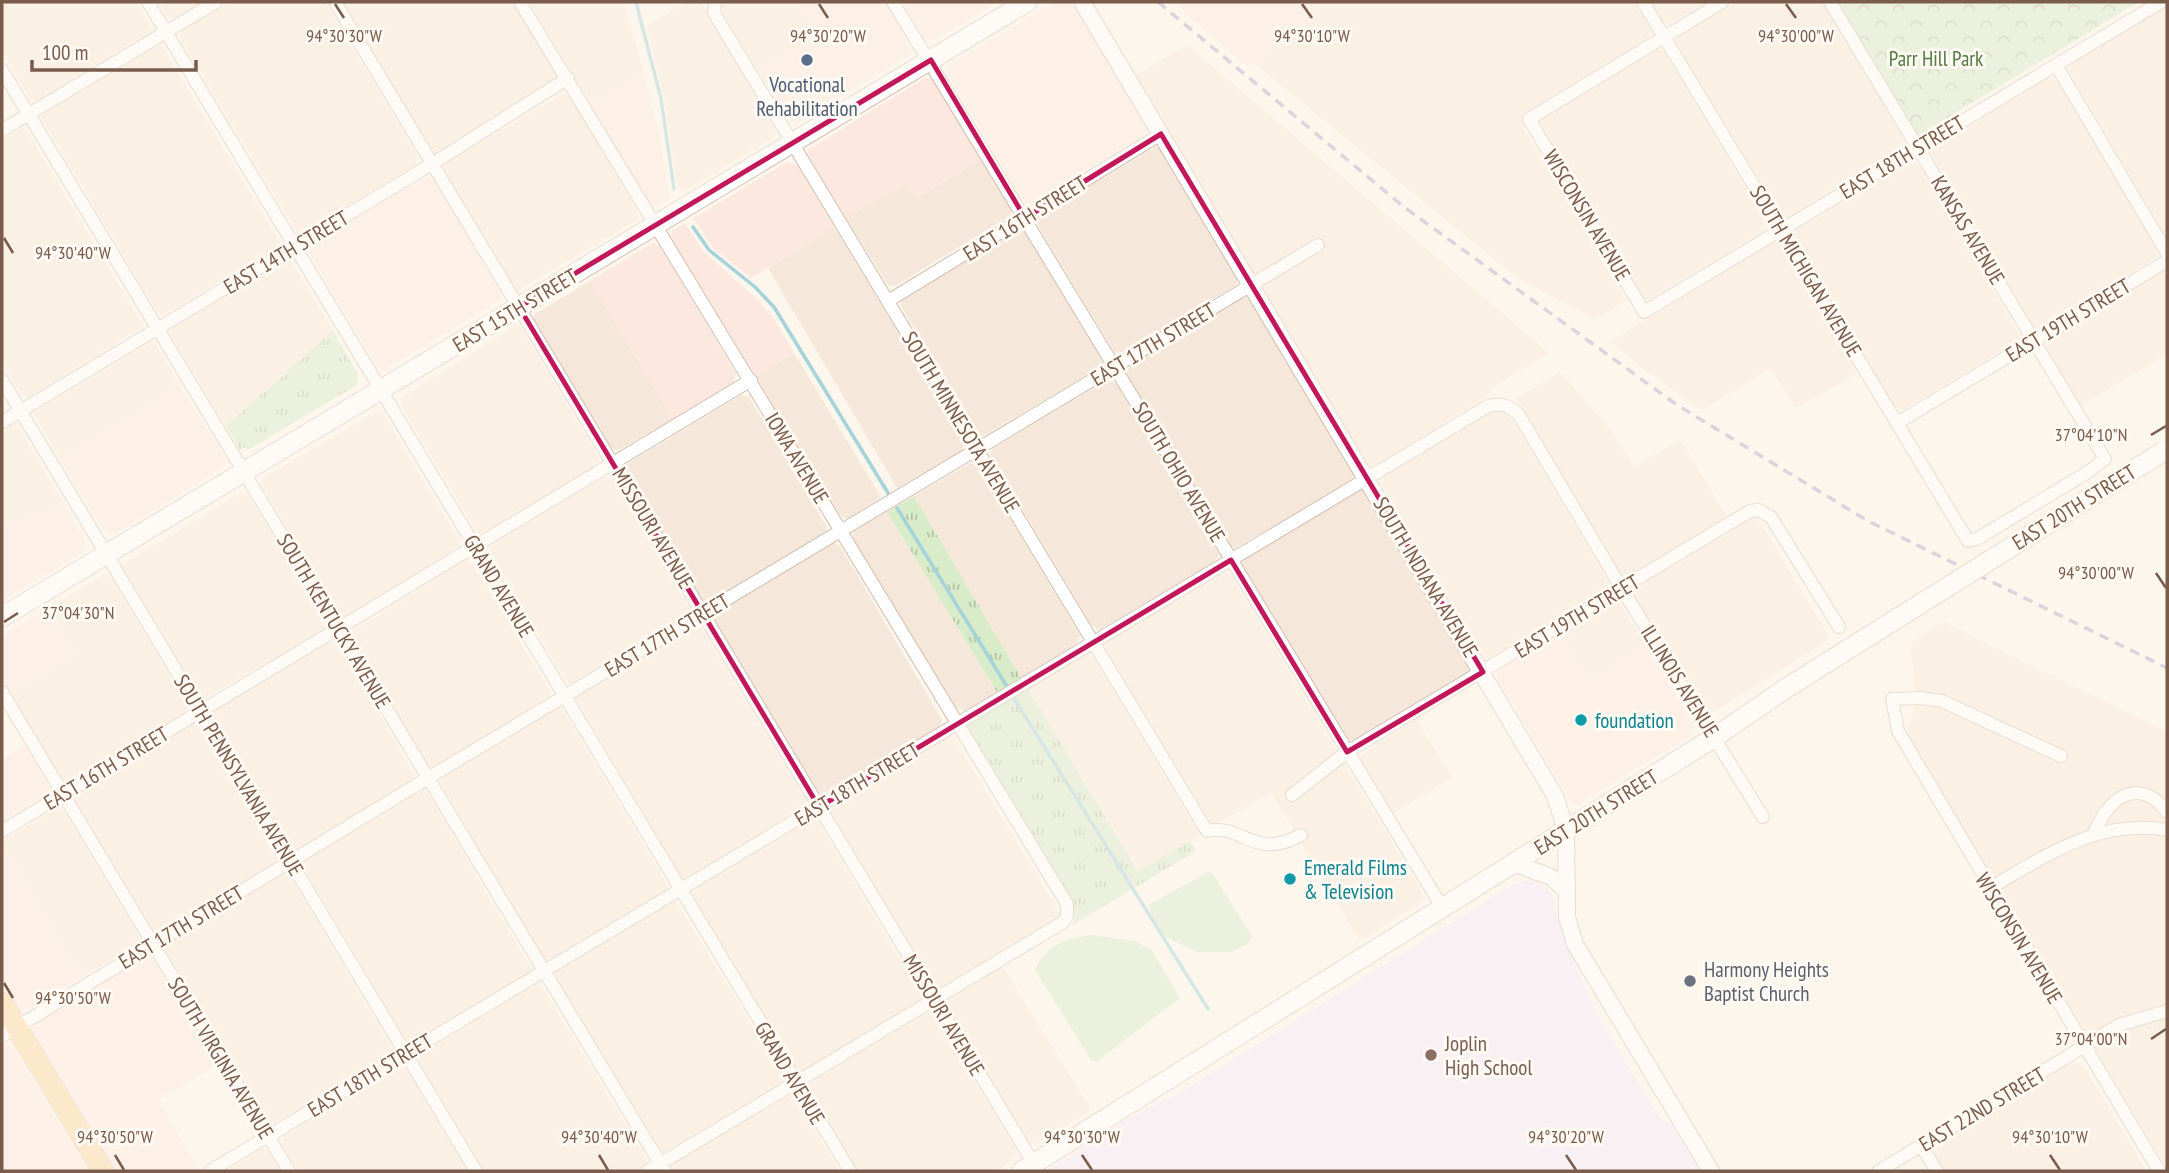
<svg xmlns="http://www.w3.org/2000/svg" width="2169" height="1173" font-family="'PT Sans Narrow',sans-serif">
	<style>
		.residential { fill: #f5e8da }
		.commercial { fill: #fde8e0 }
		.education { fill: #f3e8fa }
		.grass { fill: url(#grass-tufts) }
		.park { fill: url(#park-crowns) }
		.pitch { fill: #d8ecc9 }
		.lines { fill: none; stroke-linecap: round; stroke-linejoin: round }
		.stream { stroke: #a5d3da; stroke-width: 3.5 }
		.minor-casing { stroke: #d1beb0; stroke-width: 14 }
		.tertiary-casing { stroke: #d1beb0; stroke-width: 18 }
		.secondary-casing { stroke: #d6c0b0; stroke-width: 21 }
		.primary-casing { stroke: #dad1cd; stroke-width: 23 }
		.minor { stroke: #fff; stroke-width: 12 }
		.tertiary { stroke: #fff; stroke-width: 16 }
		.secondary { stroke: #fff; stroke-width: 19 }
		.primary { stroke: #fbd9a5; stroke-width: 21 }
		.rail { stroke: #b9a8c9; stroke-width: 3.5; stroke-dasharray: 10 7; stroke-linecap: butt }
		.secondary-bridge-casing { stroke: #d6c0b0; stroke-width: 21; stroke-linecap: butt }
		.secondary-bridge { stroke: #fff; stroke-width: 19 }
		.marked { fill: none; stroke: #c2185b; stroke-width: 5; stroke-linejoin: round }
		.ticks { fill: none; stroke: #7a5c4d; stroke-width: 2.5 }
		.service-dot { fill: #5c6f8a; stroke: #fffaf3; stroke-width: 2.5 }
		.culture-dot { fill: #0f9aa8; stroke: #fffaf3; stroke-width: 2.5 }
		.worship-dot { fill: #6b7280; stroke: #fffaf3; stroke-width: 2.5 }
		.education-dot { fill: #8d6e63; stroke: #fffaf3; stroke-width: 2.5 }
		.labels { text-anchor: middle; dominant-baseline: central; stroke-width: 6; stroke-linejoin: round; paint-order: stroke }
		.park-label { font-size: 21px; fill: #537a41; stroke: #fffaf3 }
		.service-label { font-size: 21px; fill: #4e5e75; stroke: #fffaf3 }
		.street-label { font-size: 21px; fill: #7a5c4d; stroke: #fffaf3 }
		.culture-label { font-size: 21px; fill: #0d838f; stroke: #fffaf3; text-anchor: start }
		.worship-label { font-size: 21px; fill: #5b616d; stroke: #fffaf3; text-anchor: start }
		.education-label { font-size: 21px; fill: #785e54; stroke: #fffaf3; text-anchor: start }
		.ticks-label { font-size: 18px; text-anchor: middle; fill: #7a5c4d; stroke: #fffaf3; stroke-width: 6; stroke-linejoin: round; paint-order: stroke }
	</style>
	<defs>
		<pattern id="grass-tufts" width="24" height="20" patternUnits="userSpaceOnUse" patternTransform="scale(1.75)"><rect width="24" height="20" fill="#d8ecc9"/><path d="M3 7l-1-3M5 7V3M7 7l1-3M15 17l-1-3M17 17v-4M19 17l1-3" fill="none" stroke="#b4c2a5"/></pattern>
		<pattern id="park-crowns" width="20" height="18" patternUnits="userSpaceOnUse" patternTransform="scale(1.75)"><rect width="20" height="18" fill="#d8ecc9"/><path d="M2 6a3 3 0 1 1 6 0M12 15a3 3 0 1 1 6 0" fill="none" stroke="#b4c2a5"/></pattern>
	</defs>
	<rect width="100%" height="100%" fill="#fdf6ec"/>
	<!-- residential -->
	<path class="residential" d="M2,2H136L152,30L35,101L30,99L2,52Z
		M158,2H202L172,19L167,16Z
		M229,2H325L417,155L416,164L303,233L297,232L180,38L182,30Z
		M342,2H513L556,74V79L436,152L430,147Z
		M530,2H623L644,72L591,105Z
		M687,2H701L776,132L774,137L682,192L676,181L666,107L647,26Z
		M721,2H797L817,35L758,71L724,16Z
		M1300,2H1634L1650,28V36L1647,39L1524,113L1521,117L1522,126L1626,301L1595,319L1516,277L1255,64L1322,14Z
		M1650,2H1707L1668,24L1660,20Z
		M1734,2H1822L1903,138L1901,148L1789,215L1785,217L1779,214L1675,41L1678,35Z
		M2167,6V237L2068,69L2073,62Z
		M160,44L280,243L276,248L163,315L157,312L41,117L44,113Z
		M1187,45L1549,353L1492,387L1489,395L1377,464L1373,465L1368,464L1136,76Z
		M1656,49L1664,52L1766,223V229L1647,300L1640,296L1538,125L1548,111Z
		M2047,78L2058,81L2159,251L2156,258L2041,327L2036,328L2031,324L1930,152L1933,147Z
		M563,94L569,96L637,211L638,217L635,221L518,290L514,287L445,174L444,167L449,162Z
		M22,127L27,131L143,326L27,398L22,394L2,362V139Z
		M1156,147L1162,150L1238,280L1235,286L1118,355L1114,351L1038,226L1037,220L1041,215Z
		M981,159L1012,209L1011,215L895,286H889L846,218L906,183L916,198Z
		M1913,160L1918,164L2021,337L2017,342L1903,410L1894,406L1792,236L1796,228L1906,162Z
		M834,227L964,442L962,450L897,488L768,268Z
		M1022,230L1027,234L1101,357L1102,364L1098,369L981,437L976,433L900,304L902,299L1014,231Z
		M1776,243L1782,247L1858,373L1796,408L1770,368L1702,410L1639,366L1611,341L1771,244Z
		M287,260L292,263L333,331L226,426L171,336V330Z
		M2167,271V354L2080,406L2047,348L2048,341L2160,272Z
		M590,281L673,419L617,451L611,447L533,318L535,314Z
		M1248,297L1355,473L1351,482L1235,548L1229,546L1128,378L1127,372L1130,366L1242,298Z
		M520,326L600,460L598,464L486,532L478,533L401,405L400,399L513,327Z
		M152,342L156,345L180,386L60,459L34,413Z
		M794,353L881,497L849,518H844L837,514L756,376Z
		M1560,372L1612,431L1634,467L1680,440L1727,517L1630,574L1623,575L1618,571L1516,399Z
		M1108,380L1116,384L1219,554L1214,563L1099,630L1091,624L990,455L993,448Z
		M741,395L749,397L827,527L825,533L708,603L702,599L624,469L626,465Z
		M1495,410L1507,411L1607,580L1608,586L1604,590L1488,658L1481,653L1381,483L1385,476Z
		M378,411L383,414L459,541L460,546L345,617L340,618L261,483L263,478Z
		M14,424L18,427L65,507L2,524V430Z
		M972,462L978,465L1080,636L1077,644L1021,678L914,496Z
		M603,478L613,479L691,611L688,616L571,685L566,681L490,551L493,545Z
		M1362,489L1364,490L1470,669L1466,673L1352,741L1347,738L1242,564L1245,559Z
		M239,494H245L250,498L324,621L325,628L204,699L200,696L123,567L127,562Z
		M887,512L997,692L965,711L955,707L853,540L854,531Z
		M1753,517L1760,522L1830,639L1707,716L1634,597V591L1638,586Z
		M834,543L840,546L942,720L939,728L821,796L713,617L715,612Z
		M466,561L474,565L551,694L548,699L432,767L426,764L350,633Z
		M1226,572L1231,576L1422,892L1423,899L1418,905L1360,941L1271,792L1213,826L1107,651L1106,644L1110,639Z
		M103,575L112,578L188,707L185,714L67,782L62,780L11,694L75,655L48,608Z
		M1618,601L1646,645L1588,681L1559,633Z
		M1943,622L2167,732V1169L1910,740L1908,728L1917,702V694L1914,684L1911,643Z
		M697,626L702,629L805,800L806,804L802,808L685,878L680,875L576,698Z
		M333,641L339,644L414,775L409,782L294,851L290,848L212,716L215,711Z
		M1088,655L1093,657L1200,835L1139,871L1028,689L1082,656Z
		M559,707L564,711L668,886L664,891L547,960L541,956L440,782L443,777Z
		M1416,719L1452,777L1392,814L1361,762L1360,756Z
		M193,725L200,727L278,858L275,863L157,933L152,930L74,798L77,794Z
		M953,737L1059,913L1057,919L938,988L934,985L830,811L835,804L945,738Z
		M423,790L428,794L531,968L528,973L409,1043L405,1039L302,864L305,859Z
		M58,807L63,810L141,940L137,945L82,977L2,841Z
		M812,820L818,822L922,997L919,1002L806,1070L800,1071L794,1066L693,895L698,888Z
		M284,873L291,878L393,1051L390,1056L272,1124L266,1119L164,947L167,942Z
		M676,901L785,1080L663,1153L555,977L558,972Z
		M1003,967L1091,1110L1037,1144L1027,1141L947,1006L952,998Z
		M541,985L646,1158V1166L638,1171H484L419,1061L421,1054L534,986Z
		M930,1011L934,1014L1015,1148L1016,1156L998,1171H857L808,1090V1084Z
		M2077,1063L2084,1067L2146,1171H1944L1933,1153L1934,1145L1937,1142L2066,1065Z
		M402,1066L407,1070L467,1171H298L282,1144L283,1137Z
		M792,1094L840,1171H671L673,1163Z
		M263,1149L268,1151L280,1171H226Z"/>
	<!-- commercial -->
	<path class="commercial" d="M797,2H886L912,51L908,56L796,123H790L758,71L817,35Z
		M903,2H998L936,39L930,40L923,35Z
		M1054,2H1069L1076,8L1148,128L1140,138L1028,204L1022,201L946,70L948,66Z
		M1172,2H1300L1323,14L1255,64L1246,65Z
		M644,72L660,139L670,199L655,207L648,202L591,105Z
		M925,78H929L934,81L981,159L915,198L906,183L846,218L809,156L808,150Z
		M787,162L798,166L834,227L751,278L713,248L694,218Z
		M427,177L434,180L500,292L501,299L383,370L378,367L308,250L311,245Z
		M685,223L704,252L759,301L776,322L794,353L756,376L671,238L672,231Z
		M653,243L660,247L736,374L733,383L673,419L590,281Z
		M180,386L224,457L225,466L114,534L107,535L60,459Z
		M65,507L85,542L84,551L2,601V524Z
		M48,608L75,655L11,694L2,679V636Z
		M1559,633L1588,680L1646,645L1694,726V730L1690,736L1578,804L1572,802L1568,797L1496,676L1500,669Z
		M24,745L50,787L49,792L2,821V759Z
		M2,841L82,977L23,1011L18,1010L2,982Z
		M146,958L154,961L216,1065L158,1099L199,1170L197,1171H116L32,1029L37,1022Z
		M8,1043L12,1046L88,1171H2V1044Z"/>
	<!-- education -->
	<path class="education" d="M1525,880H1533L1542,884L1552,894L1566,945L1599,1018L1660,1118L1672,1125L1700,1171H1046L1124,1120L1181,1092L1510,886Z"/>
	<!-- grass -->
	<path class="grass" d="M333,331L358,374L357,385L248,450L245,447L240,450L226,426Z
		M914,496L1021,678L997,692L887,512Z
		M1028,689L1138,871L1190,841L1196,851L1071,926L1075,920L1073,909L967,729L970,722Z"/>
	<!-- park -->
	<path class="park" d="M1835,2H2139L1917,136Z"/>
	<!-- pitch -->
	<path class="pitch" d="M1208,872L1213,874L1252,936L1250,943L1231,952H1197L1165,937L1155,923L1148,905Z
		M1093,935L1134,941L1151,949L1180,998L1096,1062L1091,1060L1035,970C1046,944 1067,938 1093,935Z"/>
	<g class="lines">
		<!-- stream -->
		<path class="stream" d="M636,2L661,99L674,189
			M693,227L709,250L755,287L774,307L888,493
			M897,508L1006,685
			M1015,700L1208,1009"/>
		<!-- minor casing -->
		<g class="minor-casing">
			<path id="minor" d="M148,2L850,1171
				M335,2L1034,1164
				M520,2L1067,904V916L1062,923L648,1171
				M715,2L714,13L1207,831C1243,823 1253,861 1301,835
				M893,2L1442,907
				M1643,2L1968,541L1977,539L2088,472L2105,459L1830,2
				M1722,2L1529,119L1644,312L2161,2
				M2056,65L2167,253
				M2,70L664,1170
				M2,130L216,2
				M888,301L1161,134
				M2,380L476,1171
				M2,422L432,164L568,78
				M1897,423L2167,261
				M2,692L289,1171
				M2061,756L1942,701L1921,698L1892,699L1898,731L2159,1171
				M1292,795L1347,752L1750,511L1758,510L1771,517L1839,627
				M2,831L751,380
				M2094,834C2107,799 2138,774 2167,812
				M1990,888C2046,856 2099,818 2167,830
				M2,1036L438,772L1318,245
				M1921,1146L1937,1171
				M210,1171L1488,406C1503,403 1509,405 1519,415L1622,589L1763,817
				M1879,1171L2119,1025L2167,1011"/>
		</g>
		<!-- tertiary casing -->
		<g class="tertiary-casing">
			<path id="tertiary" d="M1082,2L1555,796L1566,830L1567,917L1575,944L1711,1171
				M1513,863L1551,877L1567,891"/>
		</g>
		<!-- secondary casing -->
		<g class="secondary-casing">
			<path id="secondary" d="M2,617L1027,2
				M1022,1171L1715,737L1788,687"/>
		</g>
		<!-- primary casing -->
		<g class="primary-casing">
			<path id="primary" d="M2,1003L103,1171"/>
		</g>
		<!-- minor -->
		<use href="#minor" class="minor"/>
		<!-- tertiary -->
		<use href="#tertiary" class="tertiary"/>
		<!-- secondary -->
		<use href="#secondary" class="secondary"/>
		<!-- primary -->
		<use href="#primary" class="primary"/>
		<!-- rail -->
		<path class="rail" d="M1158,2L1404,207L1677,405L1868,521L2167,668"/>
		<!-- secondary-bridge casing -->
		<g class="secondary-bridge-casing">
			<path id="secondary-bridge" d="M1788,687L2164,451"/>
		</g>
		<!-- secondary-bridge -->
		<use href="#secondary-bridge" class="secondary-bridge"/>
	</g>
	<!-- marked area -->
	<path d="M0 0H2169V1173H0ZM931,60L1025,218L1161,134L1483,672L1347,752L1231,560L819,807L519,307Z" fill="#fdf6ec" fill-opacity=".55" fill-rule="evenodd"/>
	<path class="marked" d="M931,60L1025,218L1161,134L1483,672L1347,752L1231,560L819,807L519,307Z"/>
	<!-- ticks -->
	<path class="ticks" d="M335,4L344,18M819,4L828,18M1302,4L1312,18M1786,4L1796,18M4,238L13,253M2151,435L2166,426M2156,573L2166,588M4,622L18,613M4,983L13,998M2151,1039L2166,1029M115,1155L124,1170M599,1155L608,1170M1082,1155L1092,1170M1566,1155L1576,1170M2050,1155L2060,1170"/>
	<!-- markers -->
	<circle class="service-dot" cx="807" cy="60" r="7"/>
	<g class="culture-dot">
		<circle cx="1581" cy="720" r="7"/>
		<circle cx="1290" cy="879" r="7"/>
	</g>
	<circle class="worship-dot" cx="1690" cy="981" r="7"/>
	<circle class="education-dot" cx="1431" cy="1055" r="7"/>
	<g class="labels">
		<!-- park labels -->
		<g class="park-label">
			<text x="1936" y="58">Parr Hill Park</text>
		</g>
		<!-- service labels -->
		<g class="service-label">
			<text x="807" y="84">Vocational<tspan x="807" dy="24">Rehabilitation</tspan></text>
		</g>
		<!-- street labels -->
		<g class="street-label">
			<text transform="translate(1902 157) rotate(-31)">EAST 18TH STREET</text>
			<text transform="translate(1587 215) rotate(59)">WISCONSIN AVENUE</text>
			<text transform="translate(1025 218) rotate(-32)">EAST 16TH STREET</text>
			<text transform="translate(1968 230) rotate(59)">KANSAS AVENUE</text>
			<text transform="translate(286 252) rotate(-31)">EAST 14TH STREET</text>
			<text transform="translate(1806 271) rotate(59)">SOUTH MICHIGAN AVENUE</text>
			<text transform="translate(515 310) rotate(-31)">EAST 15TH STREET</text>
			<text transform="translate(2068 320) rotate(-31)">EAST 19TH STREET</text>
			<text transform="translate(1153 344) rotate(-31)">EAST 17TH STREET</text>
			<text transform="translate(961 422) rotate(59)">SOUTH MINNESOTA AVENUE</text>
			<text transform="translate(797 458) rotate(59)">IOWA AVENUE</text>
			<text transform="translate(1179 472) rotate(59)">SOUTH OHIO AVENUE</text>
			<text transform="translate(2074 507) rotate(-32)">EAST 20TH STREET</text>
			<text transform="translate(653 528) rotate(59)">MISSOURI AVENUE</text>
			<text transform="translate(1426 577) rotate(59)">SOUTH INDIANA AVENUE</text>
			<text transform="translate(499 586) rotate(59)">GRAND AVENUE</text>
			<text transform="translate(1577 616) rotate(-31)">EAST 19TH STREET</text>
			<text transform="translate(334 621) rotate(59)">SOUTH KENTUCKY AVENUE</text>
			<text transform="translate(667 635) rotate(-31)">EAST 17TH STREET</text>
			<text transform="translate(1680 681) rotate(58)">ILLINOIS AVENUE</text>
			<text transform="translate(106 768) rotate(-31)">EAST 16TH STREET</text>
			<text transform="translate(239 775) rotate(59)">SOUTH PENNSYLVANIA AVENUE</text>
			<text transform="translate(857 784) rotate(-31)">EAST 18TH STREET</text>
			<text transform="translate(1596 812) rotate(-32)">EAST 20TH STREET</text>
			<text transform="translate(181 927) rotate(-31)">EAST 17TH STREET</text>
			<text transform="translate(2019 938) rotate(59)">WISCONSIN AVENUE</text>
			<text transform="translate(944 1015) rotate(59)">MISSOURI AVENUE</text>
			<text transform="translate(221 1058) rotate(59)">SOUTH VIRGINIA AVENUE</text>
			<text transform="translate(790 1073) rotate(59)">GRAND AVENUE</text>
			<text transform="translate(370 1075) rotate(-31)">EAST 18TH STREET</text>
			<text transform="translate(1982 1109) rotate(-31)">EAST 22ND STREET</text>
		</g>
		<!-- culture labels -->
		<g class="culture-label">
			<text x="1595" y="720">foundation</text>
			<text x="1304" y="867">Emerald Films<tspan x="1304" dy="24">&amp; Television</tspan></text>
		</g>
		<!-- worship labels -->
		<g class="worship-label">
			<text x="1704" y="969">Harmony Heights<tspan x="1704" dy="24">Baptist Church</tspan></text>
		</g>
		<!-- education labels -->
		<g class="education-label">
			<text x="1445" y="1043">Joplin<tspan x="1445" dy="24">High School</tspan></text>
		</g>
	</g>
	<g class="ticks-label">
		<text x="344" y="42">94°30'30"W</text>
		<text x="828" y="42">94°30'20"W</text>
		<text x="1312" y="42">94°30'10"W</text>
		<text x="1796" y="42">94°30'00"W</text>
		<text x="73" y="259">94°30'40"W</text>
		<text x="2091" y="441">37°04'10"N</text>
		<text x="2096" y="579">94°30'00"W</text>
		<text x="78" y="619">37°04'30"N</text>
		<text x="73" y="1004">94°30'50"W</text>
		<text x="2091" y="1045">37°04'00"N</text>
		<text x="115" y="1143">94°30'50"W</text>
		<text x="599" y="1143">94°30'40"W</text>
		<text x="1082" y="1143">94°30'30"W</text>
		<text x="1566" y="1143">94°30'20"W</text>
		<text x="2050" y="1143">94°30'10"W</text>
	</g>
	<!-- border -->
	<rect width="2169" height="1173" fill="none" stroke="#7a5c4d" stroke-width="7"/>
	<!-- scale -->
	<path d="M32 60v10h164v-10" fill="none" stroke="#7a5c4d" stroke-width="3.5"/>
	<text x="42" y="60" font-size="21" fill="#7a5c4d" stroke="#fffaf3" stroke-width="5" paint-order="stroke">100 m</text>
</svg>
